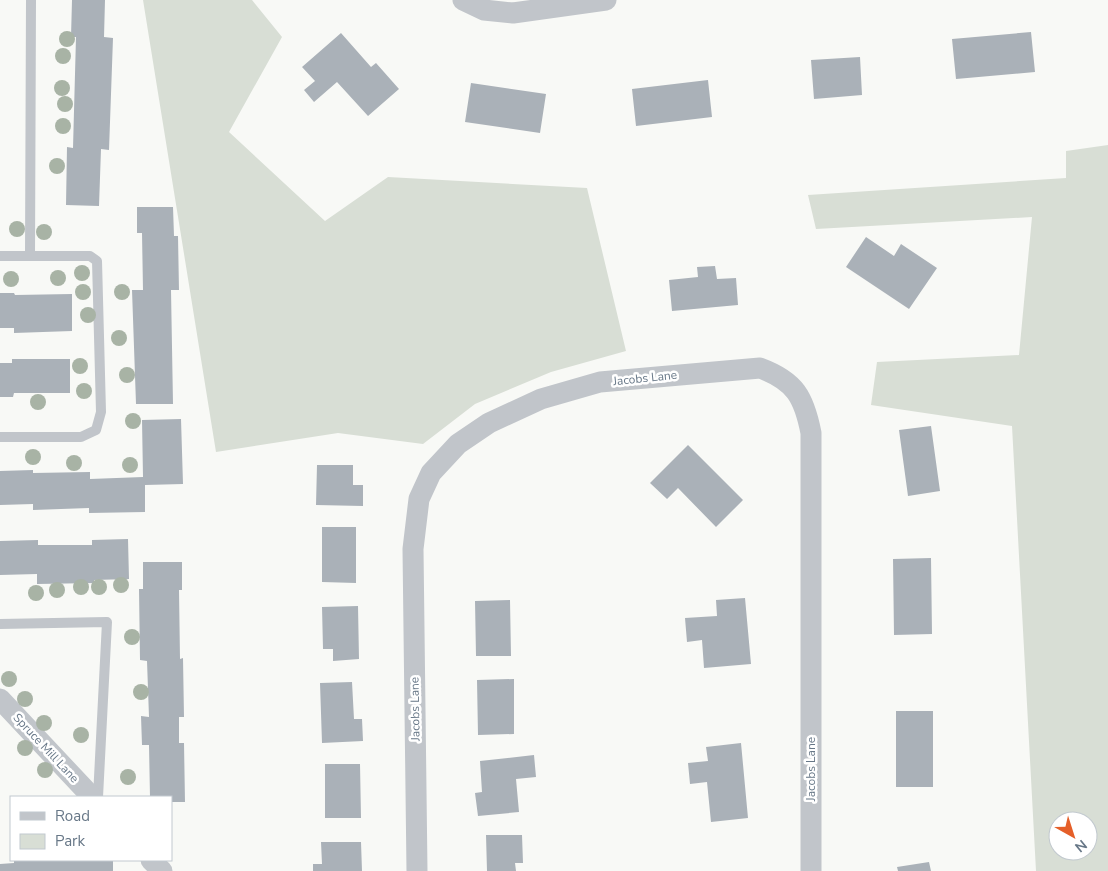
<svg xmlns="http://www.w3.org/2000/svg" width="1108" height="871" font-family="'Nunito Sans',sans-serif">
	<style>
		.green { fill: #d8ded5; fill-rule: evenodd }
		.building { fill: #aab1b8 }
		.lines { fill: none; stroke-linecap: round; stroke-linejoin: round }
		.service { stroke: #c1c5ca; stroke-width: 10 }
		.minor { stroke: #c1c5ca; stroke-width: 21 }
		.tree { fill: #a8b3a5 }
		.labels { text-anchor: middle; dominant-baseline: central; stroke-width: 5; stroke-linejoin: round; paint-order: stroke }
		.street-label { font-size: 12px; fill: #677787; stroke: #fff }
	</style>
	<rect width="100%" height="100%" fill="#f8f9f6"/>
	<!-- green -->
	<path class="green" d="M143,0H252L282,37L229,132L325,221L388,177L587,188L626,351L551,372L475,404L423,444L338,433L216,452Z
		M1108,145V871H1036L1012,426L871,405L877,362L1019,355L1032,217L816,229L808,195L1066,178V151ZM1058,821H1088V851H1058Z"/>
	<!-- building -->
	<path class="building" d="M72,0H105L104,37L113,38L109,150L101,149L99,206L66,205L67,147L73,148L76,37H71Z
		M1031,32L1035,72L956,79L952,39Z
		M341,33L371,67L376,63L399,89L368,116L337,82L314,102L304,90L315,81L302,67Z
		M860,57L862,95L814,99L811,60Z
		M708,80L712,117L636,126L632,89Z
		M471,83L546,94L540,133L465,122Z
		M137,207H173L174,236H178L179,290H171L173,404H136L132,290H143L142,233H137Z
		M866,237L894,256L901,244L937,268L909,309L846,267Z
		M715,266L717,279L736,278L738,305L672,311L669,280L698,277L697,267Z
		M0,293H14L15,295L72,294V331L14,333V328H0Z
		M12,359H70V393H14L13,397H0V363H12Z
		M181,419L183,484L145,485V512L89,513V508L33,510V504L0,505V471L33,470V473L90,472V479L143,477L142,420Z
		M931,426L940,491L908,496L899,430Z
		M688,445L743,500L716,527L678,488L667,499L650,483Z
		M317,465H353V485H363V506L316,505Z
		M322,527H356V583L322,582Z
		M128,539L129,579L94,580L95,583L37,584V574L0,575V541L38,540V545H92V540Z
		M931,558L932,634L894,635L893,559Z
		M143,562H182V590H179L180,659L183,658L184,717H179V743H184L185,802H171V797H150L149,745H142L141,716L149,717L147,661L140,660L139,589H143Z
		M745,598L751,664L704,668L702,640L687,642L685,618L717,616L716,600Z
		M510,600L511,656H476L475,601Z
		M358,606L359,659L333,661V649H323L322,607Z
		M514,679V734L478,735L477,680Z
		M352,682L354,719H362L363,741L322,743L320,683Z
		M896,711H933V787H896Z
		M741,743L748,818L711,822L707,782L690,784L688,763L708,761L706,747Z
		M534,755L536,777L516,779L519,812L478,816L475,793L482,792L480,761Z
		M325,764H360L361,818H325Z
		M486,835H522L523,863H515L516,871H487Z
		M321,842H361L362,871H313V864H322Z
		M14,860H113V871H0V864L14,863Z
		M929,862L931,871H898L897,867Z"/>
	<g class="lines">
		<!-- service -->
		<path class="service" d="M0,256H90L97,261L101,412L96,430L81,437H0
			M30,256L31,0
			M0,624L107,622L98,797"/>
		<!-- minor -->
		<path class="minor" d="M463,0L484,10L513,13L606,0
			M0,699L92,797
			M151,860L162,871
			M417,871L413,549L419,499L431,473L458,444L489,423L541,399L600,382L760,368C795,381 804,397 811,433V871"/>
	</g>
	<!-- trees -->
	<g class="tree">
		<circle cx="67" cy="39" r="8"/>
		<circle cx="63" cy="56" r="8"/>
		<circle cx="62" cy="88" r="8"/>
		<circle cx="65" cy="104" r="8"/>
		<circle cx="63" cy="126" r="8"/>
		<circle cx="57" cy="166" r="8"/>
		<circle cx="17" cy="229" r="8"/>
		<circle cx="44" cy="232" r="8"/>
		<circle cx="82" cy="273" r="8"/>
		<circle cx="58" cy="278" r="8"/>
		<circle cx="11" cy="279" r="8"/>
		<circle cx="83" cy="292" r="8"/>
		<circle cx="122" cy="292" r="8"/>
		<circle cx="88" cy="315" r="8"/>
		<circle cx="119" cy="338" r="8"/>
		<circle cx="80" cy="366" r="8"/>
		<circle cx="127" cy="375" r="8"/>
		<circle cx="84" cy="391" r="8"/>
		<circle cx="38" cy="402" r="8"/>
		<circle cx="133" cy="421" r="8"/>
		<circle cx="33" cy="457" r="8"/>
		<circle cx="74" cy="463" r="8"/>
		<circle cx="130" cy="465" r="8"/>
		<circle cx="121" cy="585" r="8"/>
		<circle cx="81" cy="587" r="8"/>
		<circle cx="99" cy="587" r="8"/>
		<circle cx="57" cy="590" r="8"/>
		<circle cx="36" cy="593" r="8"/>
		<circle cx="132" cy="637" r="8"/>
		<circle cx="9" cy="679" r="8"/>
		<circle cx="141" cy="692" r="8"/>
		<circle cx="25" cy="699" r="8"/>
		<circle cx="44" cy="723" r="8"/>
		<circle cx="81" cy="735" r="8"/>
		<circle cx="25" cy="748" r="8"/>
		<circle cx="45" cy="770" r="8"/>
		<circle cx="128" cy="777" r="8"/>
	</g>
	<g class="labels">
		<!-- street labels -->
		<g class="street-label">
			<text transform="translate(645 378) rotate(-6)">Jacobs Lane</text>
			<text transform="translate(415 709) rotate(-91)">Jacobs Lane</text>
			<text transform="translate(46 748) rotate(47)">Spruce Mill Lane</text>
			<text transform="translate(811 769) rotate(-90)">Jacobs Lane</text>
		</g>
	</g>
	<!-- legend -->
	<rect x="10" y="796" width="162" height="65" fill="#ffffff" stroke="#c2c9cf"/>
	<rect x="20" y="812" width="25" height="8" fill="#c1c5ca" stroke="#c2c9cf"/>
	<text x="55" y="821" font-size="15" fill="#677787">Road</text>
	<rect x="20" y="834" width="25" height="15" fill="#d8ded5" stroke="#c2c9cf"/>
	<text x="55" y="846" font-size="15" fill="#677787">Park</text>
	<!-- north arrow -->
	<g transform="translate(1073 836) rotate(141)"><circle r="24" fill="#ffffff" stroke="#c2c9cf"/>
	<path d="M0-4L9 19L0 12L-9 19Z" fill="#e55f29"/>
	<text y="-8" font-size="14" font-weight="bold" text-anchor="middle" fill="#677787">N</text>
	</g>
</svg>
